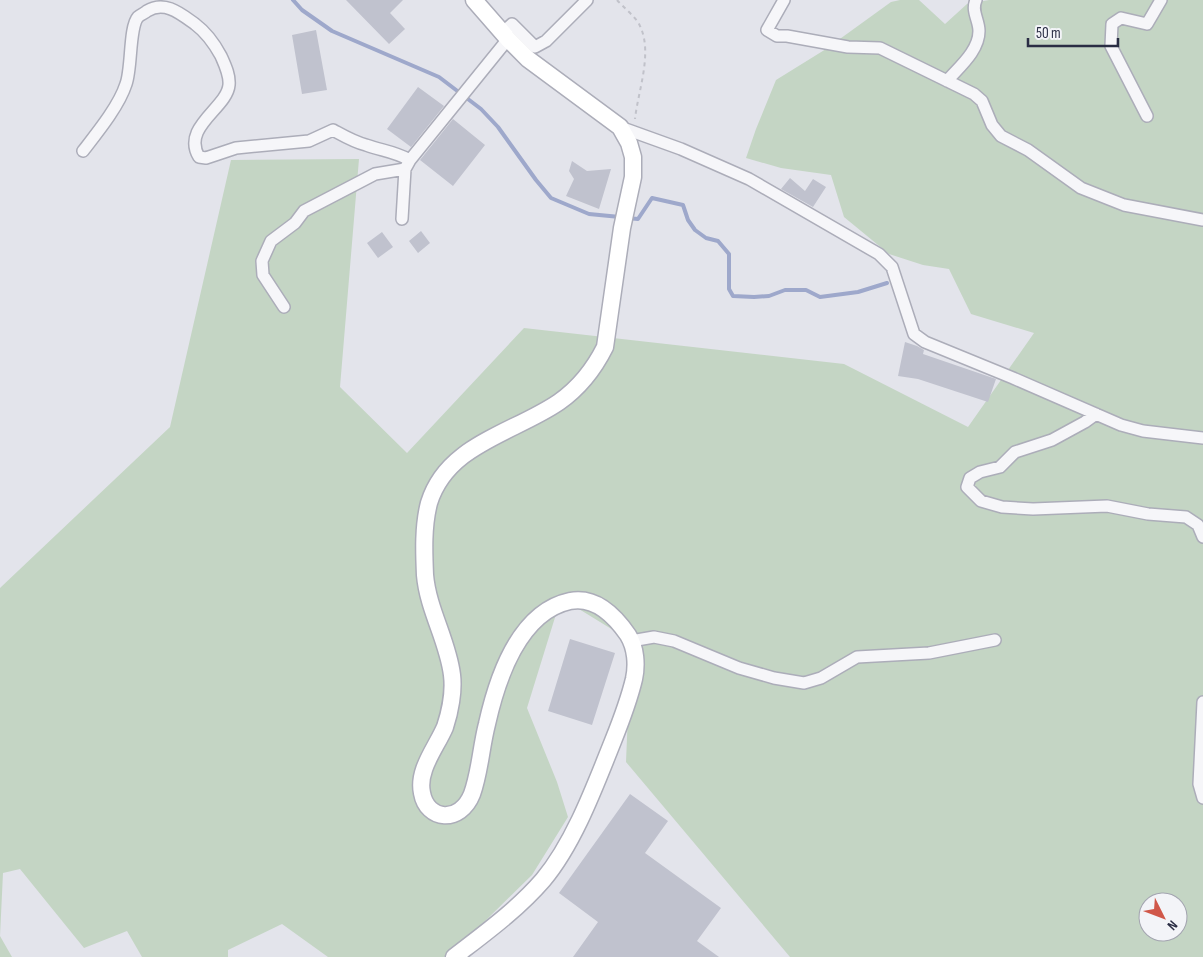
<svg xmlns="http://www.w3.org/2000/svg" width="1203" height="957" font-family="'Sofia Sans Condensed',sans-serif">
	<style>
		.green { fill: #c4d5c4; fill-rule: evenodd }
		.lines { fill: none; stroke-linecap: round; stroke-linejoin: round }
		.stream { stroke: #9ea8cb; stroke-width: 4 }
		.building { fill: #c0c2ce }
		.street-casing { stroke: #acadb9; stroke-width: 14 }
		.secondary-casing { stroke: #acadb9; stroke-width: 19 }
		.path { stroke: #c1c2ca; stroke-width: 2; stroke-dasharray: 4 4; stroke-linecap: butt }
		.street { stroke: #f6f6f9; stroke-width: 11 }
		.secondary { stroke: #fff; stroke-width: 16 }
	</style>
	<rect width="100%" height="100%" fill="#e3e4eb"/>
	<!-- green -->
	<path class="green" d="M900,0H919L945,24L967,4L989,0H1203V957H790L626,762L631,641L561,598L527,708L557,782L568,817L532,875L475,931L444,957H328L282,924L228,950V957H142L127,931L84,948L20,869L3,873L0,936L12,957H0V588L170,427L231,160L359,159L340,387L407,453L524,328L844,364L968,427L1034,333L971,314L949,269L923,265L889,254L844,217L831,175L781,168L746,158L756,129L776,80L826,49L891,2ZM1148,902H1178V932H1148Z"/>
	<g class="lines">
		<!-- stream -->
		<path class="stream" d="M293,0L302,10L332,31L439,77L481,109L498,127L536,180L551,198L589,214L620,217
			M627,218L638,219L652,198L683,205L688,220L695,230L706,238L718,241L729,254V289L733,296L754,297L769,296L785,290H806L820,297L858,292L887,283"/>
	</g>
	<!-- building -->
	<path class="building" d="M346,0H403L390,13L405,29L389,44Z
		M316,30L327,90L302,94L292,35Z
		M418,87L444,106L411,147L387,129Z
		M453,119L485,145L453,186L420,160Z
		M572,161L587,171L611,169L599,209L566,196L574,179L569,171Z
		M790,178L805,191L813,179L826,187L813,207L781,189Z
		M421,231L430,243L418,253L409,241Z
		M382,232L393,247L378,258L367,243Z
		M905,342L917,346L924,350L923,354L996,379L988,402L918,379L898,376Z
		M570,639L615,653L592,725L548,711Z
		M630,794L668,821L645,853L721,908L697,941L719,957H573L598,922L559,893Z"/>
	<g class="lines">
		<!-- street casing -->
		<g class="street-casing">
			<path id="street" d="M784,0L767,30L777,36H787L848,47L880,48L974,94L982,101L992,125L1001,136L1028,150L1081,188L1124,205L1203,220
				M502,33L512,24L535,47L546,41L587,0
				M947,81C959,67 979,51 979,31C979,20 971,11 976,0
				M1147,116L1111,46L1112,24L1121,18L1147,24L1161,0
				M620,127L681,149L749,179L879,254L892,267L914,334L925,342L1013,378L1121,425L1143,431L1203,438
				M83,151C97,133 119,106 126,84C132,68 129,27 138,17C140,15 145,13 147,11C165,0 181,14 195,24C207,33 214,43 221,56C225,65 230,75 229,85C227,108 181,127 199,157L206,158L236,148L309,141L333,130C344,136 354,142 366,145C383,151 393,151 410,160
				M402,219L405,169L410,160L508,39
				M284,307L263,275L262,261L271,241L295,223L304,211L375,174L405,169
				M1096,414L1085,422L1052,440L1015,452L1000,467L980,472L970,478L967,487L981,501L1002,507L1033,509L1107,506L1148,514L1186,517L1198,525L1203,537
				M631,641L654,637L674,641L739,668L774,678L804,683L821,678L857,657L929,653L995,640
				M1203,702L1199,784L1203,798"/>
		</g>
		<!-- secondary casing -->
		<g class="secondary-casing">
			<path id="secondary" d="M454,957C485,933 517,910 543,880C574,843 595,786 613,741C621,721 629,700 634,679C637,665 636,648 628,635C615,616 595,596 570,601C519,612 497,679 487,724C481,747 480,772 472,794C460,824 427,821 422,793C417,770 436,748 445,727C450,712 454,691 452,675C448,641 428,610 425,575C424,552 423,526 429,503C447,444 514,433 559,402C579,388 594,369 605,347L622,228L633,177V157L629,143L620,127L528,59L508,39L474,0"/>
		</g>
		<!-- path -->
		<path class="path" d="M617,0C624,8 636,17 640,26C653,53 638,91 635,119"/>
		<!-- street -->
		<use href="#street" class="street"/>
		<!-- secondary -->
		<use href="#secondary" class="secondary"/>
	</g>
	<!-- north arrow -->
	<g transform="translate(1163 917) rotate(132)"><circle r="24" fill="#f3f4f8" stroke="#a3a4b0"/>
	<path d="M0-4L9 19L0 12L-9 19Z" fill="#d05749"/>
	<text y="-8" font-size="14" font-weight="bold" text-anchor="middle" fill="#2a2d44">N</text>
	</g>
	<!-- scale -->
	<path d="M1028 38v8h90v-8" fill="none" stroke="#2a2d44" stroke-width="2.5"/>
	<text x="1036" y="38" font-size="15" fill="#2a2d44" stroke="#f3f4f8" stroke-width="4" paint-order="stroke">50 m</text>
</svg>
